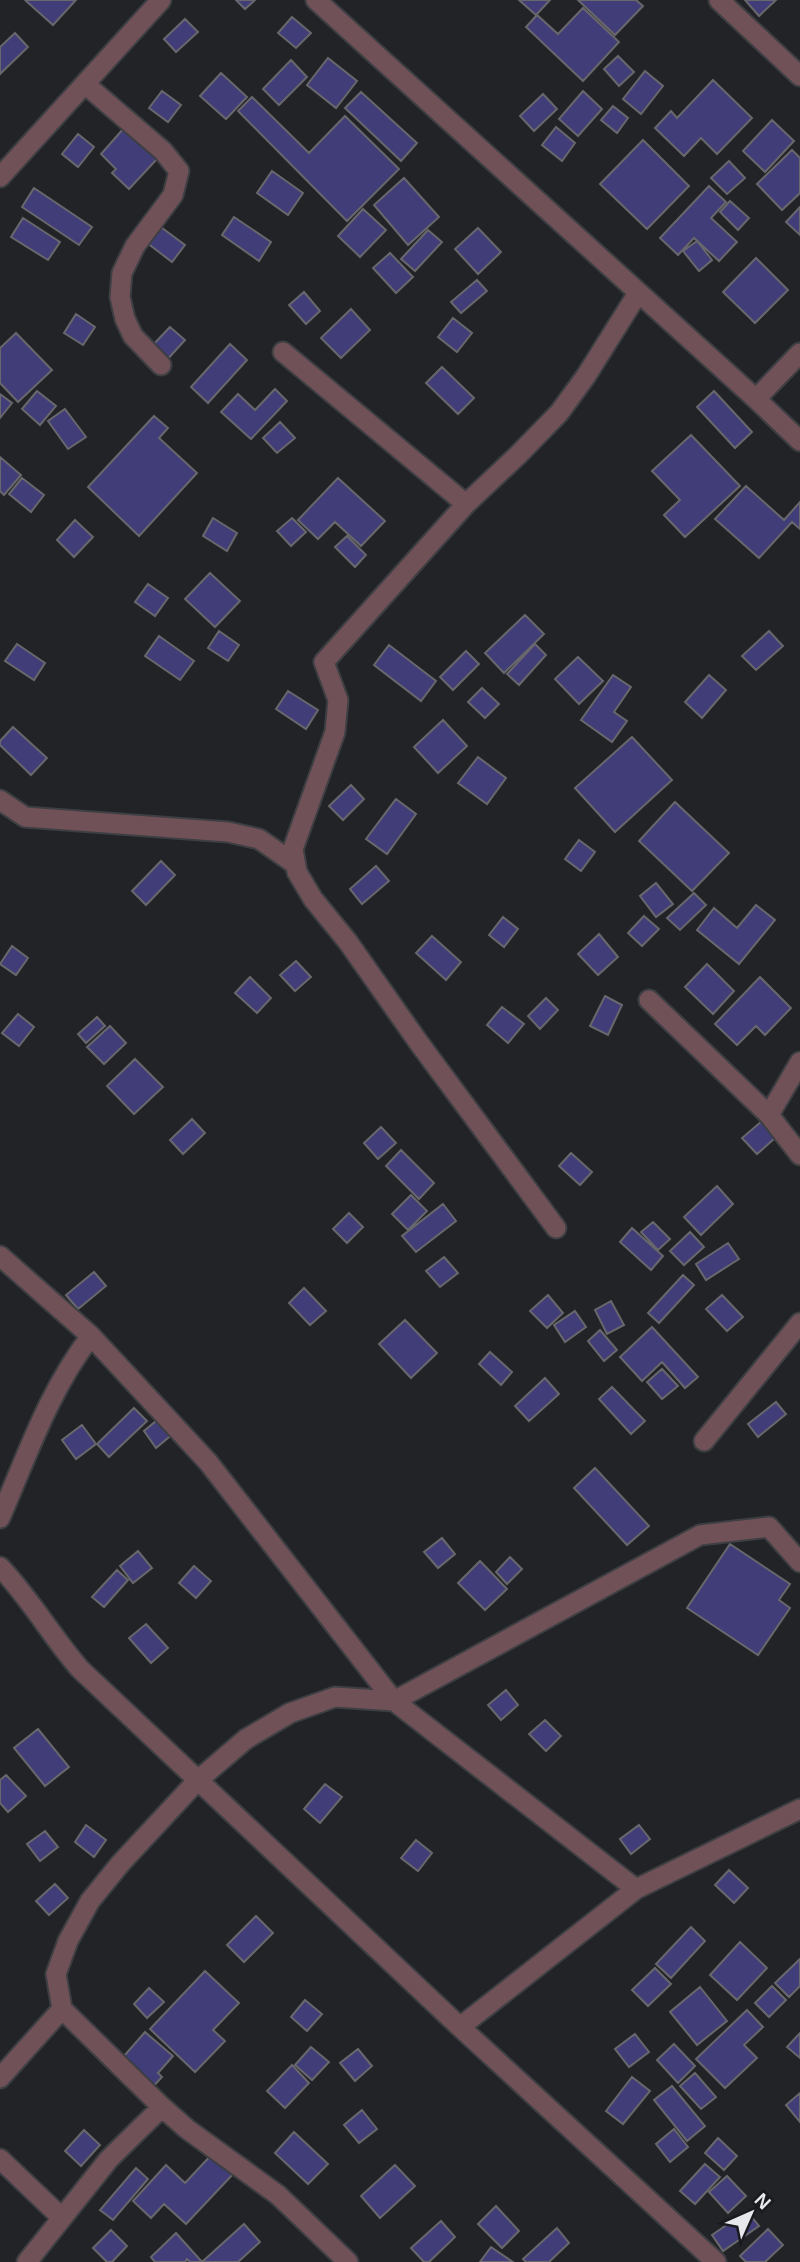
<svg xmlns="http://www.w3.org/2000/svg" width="800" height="2262" font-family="Arial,sans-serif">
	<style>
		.building { fill: #413d78; stroke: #67676c; stroke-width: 2 }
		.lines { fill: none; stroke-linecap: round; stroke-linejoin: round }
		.minor-casing { stroke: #3d3f42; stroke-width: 23 }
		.minor { stroke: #715158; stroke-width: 19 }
	</style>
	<rect width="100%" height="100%" fill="#212327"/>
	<!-- building -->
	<path class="building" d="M25,0H76L53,25Z
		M236,0H255L245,9Z
		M519,0H550L536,15Z
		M578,0H636L643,6L615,35Z
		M745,0H776L759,16Z
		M583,8L619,42L583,81L526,27L537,15L558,34Z
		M292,17L311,33L296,48L278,33Z
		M185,19L198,32L176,52L164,39Z
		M15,33L28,47L0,74V47Z
		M618,56L634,72L619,86L604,69Z
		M328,58L357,81L336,108L307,85Z
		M291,60L307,77L279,105L263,89Z
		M645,71L663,86L641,114L623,99Z
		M221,73L247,97L226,119L200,96Z
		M713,80L752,118L717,154L701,138L684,156L655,128L671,111L677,118Z
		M162,91L181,105L168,122L149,108Z
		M583,91L602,109L578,136L559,119Z
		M361,92L417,143L401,161L345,108Z
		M543,94L557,109L534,131L520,116Z
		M252,97L309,153L345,116L399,169L347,221L238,111Z
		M613,106L628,118L617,133L601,120Z
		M772,120L794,141L765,172L743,151Z
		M556,127L575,143L562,161L542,145Z
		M124,128L157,159L129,189L112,173L116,169L101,154Z
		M78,134L94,147L78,167L62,154Z
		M643,140L689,186L647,229L600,184Z
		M792,150L800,158V193L782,210L757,184Z
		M729,161L745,178L727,194L711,178Z
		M272,171L303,193L288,215L257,193Z
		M404,178L439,217L408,245L374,205Z
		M709,186L726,202L711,218L737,242L719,261L694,238L678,255L660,238Z
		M34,188L92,227L79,245L22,207Z
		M730,201L749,218L738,230L720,212Z
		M800,207V235L786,222Z
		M363,209L386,230L360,257L338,236Z
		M234,217L271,242L259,261L222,235Z
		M23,218L60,242L48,260L11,237Z
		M154,222L185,245L172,262L142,239Z
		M478,228L501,252L478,274L455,249Z
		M428,230L442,242L415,271L401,259Z
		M697,241L712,260L699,271L683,251Z
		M390,253L413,277L396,293L373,268Z
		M756,258L788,290L755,323L723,292Z
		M477,280L487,291L461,313L451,302Z
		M304,292L320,311L306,324L289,305Z
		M351,309L370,330L341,358L321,338Z
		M76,314L95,327L83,345L64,333Z
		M453,318L472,333L457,352L438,337Z
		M170,327L185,340L165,362L150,348Z
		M16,333L52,370L18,402L0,383V348Z
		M230,344L247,360L208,403L191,387Z
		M442,367L474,398L458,414L426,383Z
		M275,389L287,401L251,439L221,412L238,394L255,410Z
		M37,391L56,406L40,425L22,409Z
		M714,391L752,432L735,448L697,407Z
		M0,394L12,403L0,418Z
		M65,409L86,437L68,449L48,421Z
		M154,416L168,428L159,438L197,473L139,536L88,487Z
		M280,422L295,438L277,453L263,438Z
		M691,435L740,486L685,537L664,515L680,500L652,471Z
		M0,457L21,475L4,495L0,491Z
		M22,478L44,495L31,512L9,494Z
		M338,478L385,521L361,546L335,522L318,539L298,520Z
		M746,486L784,520L800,502V529L792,522L759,558L715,519Z
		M213,518L237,533L227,551L203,536Z
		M292,518L306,532L291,546L277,531Z
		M75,520L93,537L74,557L57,540Z
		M347,536L366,555L355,567L335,547Z
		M210,573L240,601L215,627L185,599Z
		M148,584L168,598L155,616L135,602Z
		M525,615L544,634L504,673L485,653Z
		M219,631L239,645L228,661L208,648Z
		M769,631L783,646L756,670L742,656Z
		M159,636L194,661L180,680L145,656Z
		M17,644L45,663L34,680L5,661Z
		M535,644L546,655L519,685L507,674Z
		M389,645L436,681L421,701L374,665Z
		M466,651L479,664L453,690L440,677Z
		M578,657L603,681L579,704L555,679Z
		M613,675L631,687L614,712L627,721L612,742L581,720Z
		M709,675L726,690L702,718L685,702Z
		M482,688L499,704L485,718L468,702Z
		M288,691L318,710L306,729L276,709Z
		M443,720L467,746L438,773L414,747Z
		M13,727L47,758L31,775L0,745V741Z
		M632,737L672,780L615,832L575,788Z
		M478,757L506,778L487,804L458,783Z
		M351,785L364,799L343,820L329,806Z
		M396,799L416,814L387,854L366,839Z
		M675,802L729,853L692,891L639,841Z
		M579,840L595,852L581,871L565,859Z
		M161,861L175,875L146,905L132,891Z
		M376,866L389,881L362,904L350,889Z
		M656,883L673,904L656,917L640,896Z
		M694,893L706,905L680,930L667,918Z
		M756,905L775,920L739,964L697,930L714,908L737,928Z
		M644,916L659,929L642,946L628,933Z
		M503,917L518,929L504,947L489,935Z
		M599,934L618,957L598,975L578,954Z
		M432,936L461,962L446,980L416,953Z
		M12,946L28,958L16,975L0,964Z
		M296,961L311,977L295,991L280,975Z
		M707,964L734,991L713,1014L685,987Z
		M250,977L271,998L257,1013L235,993Z
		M760,977L791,1008L765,1035L756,1026L737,1045L715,1024Z
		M605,996L622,1005L608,1035L590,1026Z
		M546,998L558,1010L540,1029L528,1016Z
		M502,1007L524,1024L508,1043L487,1025Z
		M18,1014L34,1027L19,1046L2,1033Z
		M97,1017L105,1026L86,1043L78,1034Z
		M110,1026L126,1043L104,1064L87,1047Z
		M135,1059L163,1087L134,1114L107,1086Z
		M769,1115L783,1131L757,1154L742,1138Z
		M192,1119L205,1133L183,1154L170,1140Z
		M381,1127L396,1143L378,1159L364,1143Z
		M401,1150L434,1183L419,1199L386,1166Z
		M571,1153L592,1172L580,1185L559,1166Z
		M717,1186L733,1204L701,1235L684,1217Z
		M411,1195L427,1211L408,1230L392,1214Z
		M443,1204L456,1221L416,1252L402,1236Z
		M349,1213L363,1227L347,1243L333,1229Z
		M653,1222L670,1239L658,1250L641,1232Z
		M632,1228L663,1256L651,1270L620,1242Z
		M690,1232L704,1247L684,1265L670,1251Z
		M728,1243L739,1259L706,1280L696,1264Z
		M444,1257L458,1273L440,1287L426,1271Z
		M94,1272L106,1286L78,1309L66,1295Z
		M683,1275L694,1285L659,1323L648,1313Z
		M304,1288L326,1311L310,1325L289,1303Z
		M548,1295L563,1313L547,1328L530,1311Z
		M722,1295L743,1317L727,1331L706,1309Z
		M611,1301L624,1325L607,1334L595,1310Z
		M575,1311L586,1327L565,1342L554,1325Z
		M405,1320L437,1353L411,1378L379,1344Z
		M652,1327L698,1377L685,1388L662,1362L642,1381L620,1357Z
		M600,1330L617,1350L604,1361L588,1341Z
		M490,1352L512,1372L501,1385L479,1364Z
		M662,1369L678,1386L662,1399L647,1382Z
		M545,1378L559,1394L529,1421L515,1406Z
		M612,1387L645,1421L631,1434L599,1399Z
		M776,1402L786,1414L758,1437L748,1424Z
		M134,1408L147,1421L109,1457L97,1444Z
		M162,1416L175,1432L156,1448L144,1431Z
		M82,1425L96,1444L76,1459L62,1440Z
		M595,1468L649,1526L627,1545L574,1488Z
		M442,1538L455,1554L438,1568L424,1552Z
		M730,1544L790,1584L779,1600L790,1608L758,1655L687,1608Z
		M138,1551L152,1568L133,1583L120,1566Z
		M510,1557L522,1569L507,1584L496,1572Z
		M480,1561L507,1589L485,1610L458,1583Z
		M194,1566L211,1581L196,1598L179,1583Z
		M117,1570L128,1580L104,1607L92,1597Z
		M146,1624L168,1648L151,1663L129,1638Z
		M506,1690L518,1705L501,1720L488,1705Z
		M545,1720L561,1736L546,1751L529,1734Z
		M38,1729L69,1767L45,1786L14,1748Z
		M6,1775L26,1796L8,1812L0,1803V1780Z
		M325,1784L342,1797L320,1823L304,1809Z
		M86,1825L106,1840L94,1857L75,1842Z
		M639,1825L650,1839L631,1854L620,1839Z
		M45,1831L58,1847L40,1861L27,1844Z
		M416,1840L432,1853L418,1871L401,1858Z
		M729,1870L748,1888L734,1903L715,1885Z
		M55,1884L68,1898L49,1915L36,1901Z
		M256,1916L273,1933L244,1962L227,1945Z
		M691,1927L705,1941L671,1978L656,1964Z
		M740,1942L767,1968L737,2000L710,1975Z
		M800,1959V1986L789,1997L775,1983Z
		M655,1968L671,1984L648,2006L632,1990Z
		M205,1971L239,2003L213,2030L225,2041L195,2072L150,2029Z
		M772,1986L786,2000L769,2017L755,2003Z
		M700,1987L727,2021L697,2045L670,2012Z
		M149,1988L164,2002L147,2018L134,2004Z
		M305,2000L322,2014L307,2031L291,2017Z
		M747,2010L763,2027L744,2045L757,2058L725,2088L696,2059Z
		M145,2032L173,2056L158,2073L162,2077L148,2092L117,2064Z
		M800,2033V2058L787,2047Z
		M635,2034L649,2052L629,2067L615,2049Z
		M674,2044L695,2066L678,2083L657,2060Z
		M311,2047L329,2062L312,2080L295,2065Z
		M358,2049L372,2066L355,2081L340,2063Z
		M292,2065L309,2083L285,2108L267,2091Z
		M695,2073L716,2097L701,2109L680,2086Z
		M632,2077L650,2091L623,2124L606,2111Z
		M672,2086L705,2126L687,2141L654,2100Z
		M800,2093V2122L786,2105Z
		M362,2110L377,2129L359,2143L344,2125Z
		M674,2129L688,2147L670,2162L656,2144Z
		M84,2130L100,2145L81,2166L65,2151Z
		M294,2132L328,2164L308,2184L275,2153Z
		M718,2138L737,2156L724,2170L705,2153Z
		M214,2152L235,2172L186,2224L164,2204L151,2218L133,2201L166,2165L185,2183Z
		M705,2164L720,2177L695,2204L680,2191Z
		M395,2165L415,2186L380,2218L361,2196Z
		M136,2168L148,2179L113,2220L100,2210Z
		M727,2176L746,2196L728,2213L709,2192Z
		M496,2206L519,2231L502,2248L478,2224Z
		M747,2211L759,2226L723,2251L712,2235Z
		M441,2221L455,2237L429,2262H424L411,2248Z
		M244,2224L260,2242L238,2262H190L187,2259L185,2262H155L151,2257L176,2233L202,2262Z
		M557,2228L569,2243L549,2262H526L523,2259Z
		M768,2229L783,2245L765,2262H746L740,2256Z
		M111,2230L127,2246L112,2262H107L93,2248Z
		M491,2247L513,2262H480Z"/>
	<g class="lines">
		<!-- minor casing -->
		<g class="minor-casing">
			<path id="minor" d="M316,0L756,399L800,441
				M719,0L800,76
				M85,84L163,151L179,171L173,195L135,246L122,273L120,297L125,319L133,336L161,365
				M0,177L161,0
				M283,352L466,504
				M756,399L800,353
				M0,800L25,817L228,832L259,839L295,864
				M649,1000L769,1115L800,1155
				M769,1115L800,1062
				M556,1228L419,1043L348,942L313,899L297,872L293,849L335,732L338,700L324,662L466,504L518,455L559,413L586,376L638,293
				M0,1256L91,1336L208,1462L394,1701L636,1889
				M704,1441L800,1323
				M0,1518C27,1456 49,1390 91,1336
				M0,1567C30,1598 52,1637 80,1669L460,2027L716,2262
				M460,2027L636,1889L800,1809
				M0,2078L62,2009
				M0,2159L62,2218
				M27,2262L109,2159L162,2107
				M348,2262L278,2195L187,2129L162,2107L62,2009L56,1974L68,1941L90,1901L120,1864L197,1781L246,1739L290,1713L335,1697L394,1701L700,1535L769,1527L800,1562"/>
		</g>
		<!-- minor -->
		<use href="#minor" class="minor"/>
	</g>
	<!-- north arrow -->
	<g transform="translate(751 2213) rotate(45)" stroke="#181a1d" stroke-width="5" paint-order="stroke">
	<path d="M0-5L12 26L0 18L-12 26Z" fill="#e7e8eb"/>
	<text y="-10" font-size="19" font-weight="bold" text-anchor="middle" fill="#e7e8eb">N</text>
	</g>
</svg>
